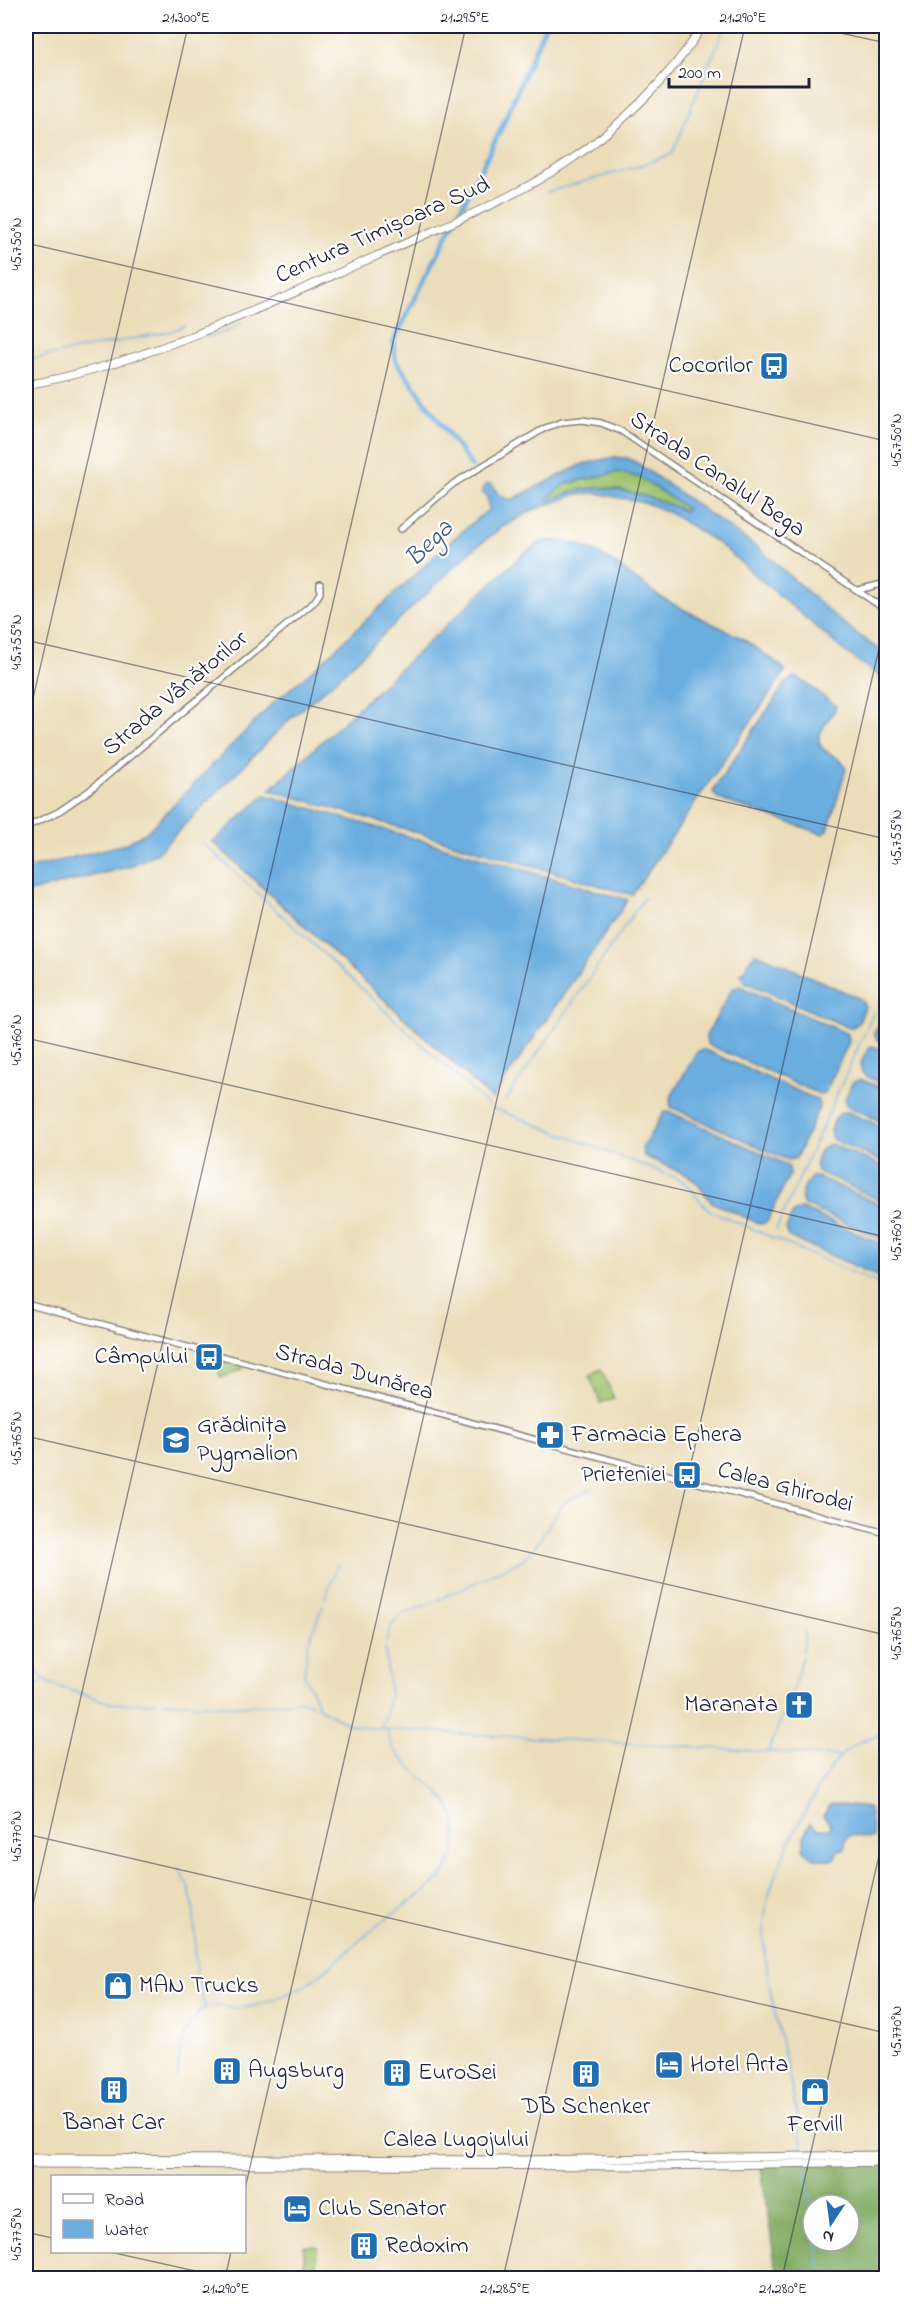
<svg xmlns="http://www.w3.org/2000/svg" width="912" height="2304" font-family="'Indie Flower',sans-serif">
	<style>
		.green { fill: #9fc36d; stroke: #607254; stroke-width: 1.5 }
		.forest { fill: #7fa960; stroke: #50664e; stroke-width: 1.5; fill-rule: evenodd }
		.water { fill: #6aaddf; stroke: #46688d; stroke-width: 1.5; fill-rule: evenodd }
		.lines { fill: none; stroke-linecap: round; stroke-linejoin: round }
		.stream { stroke: #6aaddf; stroke-width: 1.5 }
		.canal { stroke: #6aaddf; stroke-width: 5 }
		.tertiary-casing { stroke: #86807a; stroke-width: 8 }
		.primary-casing { stroke: #86807a; stroke-width: 9 }
		.trunk-casing { stroke: #86807a; stroke-width: 9 }
		.tertiary { stroke: #fff; stroke-width: 5 }
		.primary { stroke: #fff; stroke-width: 7 }
		.trunk { stroke: #fff; stroke-width: 7 }
		.ticks { fill: none; stroke: #22223b; stroke-width: 1.5; stroke-opacity: 0.45 }
		.labels { text-anchor: middle; dominant-baseline: central; stroke-width: 4.5; stroke-linejoin: round; paint-order: stroke }
		.street-label { font-size: 24px; fill: #22223b; stroke: #fff }
		.poi-label { font-size: 24px; fill: #22223b; stroke: #fff; text-anchor: start }
		.water-label { font-size: 26px; font-style: italic; fill: #3f5a7d; stroke: #fff }
		.neatline { fill: none; stroke: #22223b; stroke-width: 2 }
		.ticks-label { font-size: 15px; text-anchor: middle; fill: #22223b }
	</style>
	<rect width="100%" height="100%" fill="#fff"/>
	<filter id="ink" filterUnits="userSpaceOnUse"><feTurbulence type="fractalNoise" baseFrequency=".0167" numOctaves="2"/><feDisplacementMap in="SourceGraphic" scale="12" xChannelSelector="R" yChannelSelector="G"/><feConvolveMatrix kernelMatrix="1 2 1 2 8 2 1 2 1" color-interpolation-filters="sRGB"/></filter>
	<filter id="wash" filterUnits="userSpaceOnUse"><feTurbulence type="fractalNoise" baseFrequency=".008" numOctaves="4" result="noise"/><feDisplacementMap in="SourceGraphic" scale="24" xChannelSelector="R" yChannelSelector="G"/><feGaussianBlur stdDeviation="1.35" result="paint"/><feColorMatrix in="noise" values="0 0 0 0 0 0 0 0 0 0 0 0 0 0 0 0 0 1.4 0 .05"/><feComposite in="paint" operator="in"/></filter>
	<g filter="url(#wash)">
		<rect width="100%" height="100%" fill="#ebddb9"/>
		<!-- green -->
		<path class="green" d="M618,472L641,478L687,509L685,511C659,500 618,485 589,488C575,489 562,496 549,500L545,499L568,483Z
			M226,1361L242,1365L243,1369L221,1378L219,1374L222,1365Z
			M601,1369L614,1398L601,1403L589,1375Z
			M304,2246H317L316,2271H304Z"/>
		<!-- forest -->
		<path class="forest" d="M801,2154H886V2278H766L777,2277L760,2161ZM813,2205H849V2241H813Z"/>
		<!-- water -->
		<path class="water" d="M614,457L627,458L637,463L762,551L839,620L886,655V681L844,651L719,544L670,513L649,504L597,493L578,494L533,510L501,528L469,553L337,679L290,719L157,853L131,866L26,893V869L125,844L147,832L274,702L315,668L453,539L489,509L487,497L482,492L483,487L488,484H491L499,495L511,500L583,464ZM618,472L641,478L687,509L685,511C658,499 614,484 585,489C572,491 561,496 549,500L546,499L568,483Z
			M551,540C598,542 622,571 659,596C685,612 714,623 741,638C757,647 771,659 786,670L632,895L270,790L523,554L540,543Z
			M794,677L800,679L836,706C833,717 817,730 819,742C822,755 843,755 846,769L828,830L823,834L719,799L713,793L715,787L787,681Z
			M265,795L628,900L492,1099L213,842Z
			M754,954H759L861,999L865,1007C861,1016 859,1029 847,1027L745,982L741,974Z
			M739,986L848,1034L849,1042L825,1093L819,1094L707,1044L706,1036L732,989Z
			M886,1012V1045L877,1040L874,1034L882,1017Z
			M871,1046L886,1050V1085C872,1078 854,1077 863,1058C865,1053 867,1050 871,1046Z
			M700,1050H705L818,1100L819,1108L796,1158L788,1160L671,1107L670,1099L696,1053Z
			M860,1079L886,1090V1124L846,1105L845,1099L852,1083Z
			M664,1112H670L788,1165L790,1173L767,1222L760,1224L711,1202L698,1184L689,1176L644,1156L642,1148Z
			M842,1112H848L886,1129V1164L832,1139C828,1131 835,1117 842,1112Z
			M831,1144L886,1168V1203L817,1171C813,1162 820,1145 831,1144Z
			M812,1177H818L886,1207V1241L804,1205C798,1197 805,1183 812,1177Z
			M802,1209L886,1246V1280L789,1237L786,1229C790,1221 792,1209 802,1209Z
			M831,1804L869,1808L873,1837L869,1838L851,1835L846,1839L844,1849L838,1850L834,1859H816L804,1850V1836L810,1823L819,1829H830L831,1825L823,1816Z"/>
		<g class="lines">
			<!-- stream -->
			<path class="stream" d="M547,192L636,167L672,154L725,26
				M205,337L223,333L242,324
				M26,360L172,331L184,326
				M202,842L489,1106
				M505,1101L645,897
				M493,1108L679,1179C694,1187 698,1203 711,1211L886,1287
				M776,1230L874,1012
				M325,1598L338,1564
				M386,1642L391,1626L401,1615L434,1602L522,1560L537,1544L559,1509L567,1500L592,1489
				M26,1646C34,1661 34,1675 51,1684L110,1703L127,1704L156,1702
				M803,1651L805,1632
				M26,1691L43,1681
				M163,1702L238,1706L302,1701L316,1706L348,1724L368,1728L840,1756
				M319,1706L304,1675L308,1644L323,1605
				M381,1729L390,1696L385,1648
				M768,1752L794,1686L802,1657
				M179,1868L189,1889L194,1910L196,1973L205,2007
				M178,2078C178,2055 182,2028 201,2011C212,2002 227,2008 240,2008C257,2007 277,1998 292,1992C320,1980 357,1941 382,1922C401,1906 432,1891 446,1871C453,1860 456,1845 456,1832C457,1785 393,1773 387,1730
				M803,2152C797,2105 785,2060 775,2013C768,1980 760,1943 766,1909C771,1876 797,1825 814,1796C831,1764 848,1739 886,1734
				M805,2168L813,2217
				M816,2241L822,2278"/>
			<!-- canal -->
			<path class="canal" d="M472,467L396,361L393,342L501,129L545,26"/>
		</g>
	</g>
	<g filter="url(#ink)">
		<g class="lines">
			<!-- tertiary casing -->
			<g class="tertiary-casing">
				<path id="tertiary" d="M401,529L453,484L545,428L562,422L582,420L601,423L621,431L886,610
					M858,590L886,583
					M26,827L58,812L90,790L314,602L320,593V584
					M26,1304L886,1533"/>
			</g>
			<!-- primary casing -->
			<g class="primary-casing">
				<path id="primary" d="M26,2158L518,2160L886,2155
					M26,2164L661,2166L886,2162"/>
			</g>
			<!-- trunk casing -->
			<g class="trunk-casing">
				<path id="trunk" d="M26,385C147,363 262,307 374,257C439,228 507,202 566,163C618,129 669,79 703,26"/>
			</g>
			<!-- tertiary -->
			<use href="#tertiary" class="tertiary"/>
			<!-- primary -->
			<use href="#primary" class="primary"/>
			<!-- trunk -->
			<use href="#trunk" class="trunk"/>
		</g>
	</g>
	<!-- ticks -->
	<path class="ticks" d="M809,26L886,43M26,243L886,441M26,640L886,839M26,729L188,26M26,1038L886,1237M26,1436L886,1635M26,1834L886,2033M26,1935L466,26M244,2193L745,26M26,2232L52,2238M110,2252L227,2278M225,2278L231,2252M503,2278L886,618M782,2278L886,1825"/>
	<!-- icons -->
	<defs>
		<g id="bus-square" transform="scale(1.5)"><rect x="-9" y="-9" width="18" height="18" rx="4" fill="#1f6fb2" stroke="#fff"/><path d="M-5-6H5V4H4V6H2V4H-2V6H-4V4H-5ZM-3.5-4V0h7V-4ZM-3.5 1.2v1.5H-2V1.2ZM2 1.2v1.5H3.5V1.2Z" fill="#fff"/></g>
		<g id="pharmacy-square" transform="scale(1.5)"><rect x="-9" y="-9" width="18" height="18" rx="4" fill="#1f6fb2" stroke="#fff"/><path d="M-2-6h4v4h4v4h-4v4h-4v-4h-4v-4h4Z" fill="#fff"/></g>
		<g id="school-square" transform="scale(1.5)"><rect x="-9" y="-9" width="18" height="18" rx="4" fill="#1f6fb2" stroke="#fff"/><path d="M0-5L7-2L0 1L-7-2ZM-4 1L0 2.5L4 1V4Q0 6-4 4Z" fill="#fff"/></g>
		<g id="church-square" transform="scale(1.5)"><rect x="-9" y="-9" width="18" height="18" rx="4" fill="#1f6fb2" stroke="#fff"/><path d="M-1.2-6h2.4v3.5h3.3v2.4h-3.3V6h-2.4V-.1h-3.3v-2.4h3.3Z" fill="#fff"/></g>
		<g id="shop-square" transform="scale(1.5)"><rect x="-9" y="-9" width="18" height="18" rx="4" fill="#1f6fb2" stroke="#fff"/><path d="M-5-2.5h2.3a2.7 3.5 0 0 1 5.4 0H5L5.5 6h-11ZM-1.5-2.5h3a1.5 2.3 0 0 0-3 0Z" fill="#fff"/></g>
		<g id="hotel-square" transform="scale(1.5)"><rect x="-9" y="-9" width="18" height="18" rx="4" fill="#1f6fb2" stroke="#fff"/><path d="M-6-4.5h1.5V1H6V5H4.5V3h-9V5H-6ZM-4 0a1.8 1.8 0 1 1 3.6 0ZM.5 0V-2.5h3Q6-2.5 6 0Z" fill="#fff"/></g>
		<g id="building-square" transform="scale(1.5)"><rect x="-9" y="-9" width="18" height="18" rx="4" fill="#1f6fb2" stroke="#fff"/><path d="M-4-6H4V6H1V3H-1V6H-4ZM-2.5-4.3h1.7v1.8h-1.7ZM.8-4.3h1.7v1.8H.8ZM-2.5-1h1.7V.8h-1.7ZM.8-1h1.7V.8H.8Z" fill="#fff"/></g>
	</defs>
	<g fill-rule="evenodd">
		<use href="#bus-square" x="774" y="366"/>
		<use href="#bus-square" x="209" y="1357"/>
		<use href="#pharmacy-square" x="550" y="1435"/>
		<use href="#school-square" x="176" y="1440"/>
		<use href="#bus-square" x="687" y="1475"/>
		<use href="#church-square" x="799" y="1705"/>
		<use href="#shop-square" x="118" y="1986"/>
		<use href="#hotel-square" x="669" y="2065"/>
		<use href="#building-square" x="227" y="2071"/>
		<use href="#building-square" x="397" y="2073"/>
		<use href="#building-square" x="586" y="2074"/>
		<use href="#building-square" x="114" y="2090"/>
		<use href="#shop-square" x="815" y="2092"/>
		<use href="#hotel-square" x="297" y="2209"/>
		<use href="#building-square" x="364" y="2246"/>
	</g>
	<g class="labels">
		<!-- street labels -->
		<g class="street-label">
			<text transform="translate(383 231) rotate(-24)">Centura Timișoara Sud</text>
			<text transform="translate(717 475) rotate(34)">Strada Canalul Bega</text>
			<text transform="translate(176 694) rotate(-40)">Strada Vânătorilor</text>
			<text transform="translate(354 1373) rotate(15)">Strada Dunărea</text>
			<text transform="translate(785 1488) rotate(15)">Calea Ghirodei</text>
			<text x="456" y="2140">Calea Lugojului</text>
		</g>
		<!-- poi labels -->
		<g class="poi-label">
			<text x="753" y="366" text-anchor="end">Cocorilor</text>
			<text x="188" y="1357" text-anchor="end">Câmpului</text>
			<text x="197" y="1426">Grădinița<tspan x="197" dy="28">Pygmalion</tspan></text>
			<text x="571" y="1435">Farmacia Ephera</text>
			<text x="666" y="1475" text-anchor="end">Prieteniei</text>
			<text x="778" y="1705" text-anchor="end">Maranata</text>
			<text x="139" y="1986">MAN Trucks</text>
			<text x="690" y="2065">Hotel Arta</text>
			<text x="248" y="2071">Augsburg</text>
			<text x="418" y="2073">EuroSei</text>
			<text x="586" y="2107" text-anchor="middle">DB Schenker</text>
			<text x="114" y="2123" text-anchor="middle">Banat Car</text>
			<text x="815" y="2125" text-anchor="middle">Fervill</text>
			<text x="318" y="2209">Club Senator</text>
			<text x="385" y="2246">Redoxim</text>
		</g>
		<!-- water labels -->
		<g class="water-label">
			<text transform="translate(430 544) rotate(-44)">Bega</text>
		</g>
	</g>
	<!-- margin -->
	<rect width="912" height="2304" fill="none" stroke="#fff" stroke-width="66"/>
	<!-- legend -->
	<rect x="51" y="2175" width="195" height="78" fill="#ffffff" stroke="#a7a7b1" stroke-width="1.5"/>
	<rect x="63" y="2194" width="30" height="9" fill="#ffffff" stroke="#a7a7b1" stroke-width="1.5"/>
	<text x="105" y="2205" font-size="18" fill="#22223b">Road</text>
	<rect x="63" y="2220" width="30" height="18" fill="#6aaddf" stroke="#a7a7b1" stroke-width="1.5"/>
	<text x="105" y="2235" font-size="18" fill="#22223b">Water</text>
	<!-- north arrow -->
	<g transform="translate(831 2223) rotate(193)"><circle r="28" fill="#ffffff" stroke="#a7a7b1" stroke-width="1.5"/>
	<path d="M0-4.5L10 22L0 15L-10 22Z" fill="#1f6fb2"/>
	<text y="-9" font-size="16" font-weight="bold" text-anchor="middle" fill="#22223b">N</text>
	</g>
	<!-- scale -->
	<path d="M669 78v9h140v-9" fill="none" stroke="#22223b" stroke-width="3"/>
	<text x="678" y="78" font-size="18" fill="#22223b" stroke="#ffffff" stroke-width="4.5" paint-order="stroke">200 m</text>
	<rect x="33" y="33" width="846" height="2238" class="neatline"/>
	<g class="ticks-label">
		<text x="186" y="22">21.300°E</text>
		<text x="465" y="22">21.295°E</text>
		<text x="743" y="22">21.290°E</text>
		<text transform="translate(16 244) rotate(-90)" y="5">45.750°N</text>
		<text transform="translate(896 440) rotate(-90)" y="5">45.750°N</text>
		<text transform="translate(16 642) rotate(-90)" y="5">45.755°N</text>
		<text transform="translate(896 837) rotate(-90)" y="5">45.755°N</text>
		<text transform="translate(16 1040) rotate(-90)" y="5">45.760°N</text>
		<text transform="translate(896 1235) rotate(-90)" y="5">45.760°N</text>
		<text transform="translate(16 1438) rotate(-90)" y="5">45.765°N</text>
		<text transform="translate(896 1633) rotate(-90)" y="5">45.765°N</text>
		<text transform="translate(16 1836) rotate(-90)" y="5">45.770°N</text>
		<text transform="translate(896 2031) rotate(-90)" y="5">45.770°N</text>
		<text transform="translate(16 2234) rotate(-90)" y="5">45.775°N</text>
		<text x="226" y="2293">21.290°E</text>
		<text x="505" y="2293">21.285°E</text>
		<text x="783" y="2293">21.280°E</text>
	</g>
</svg>
